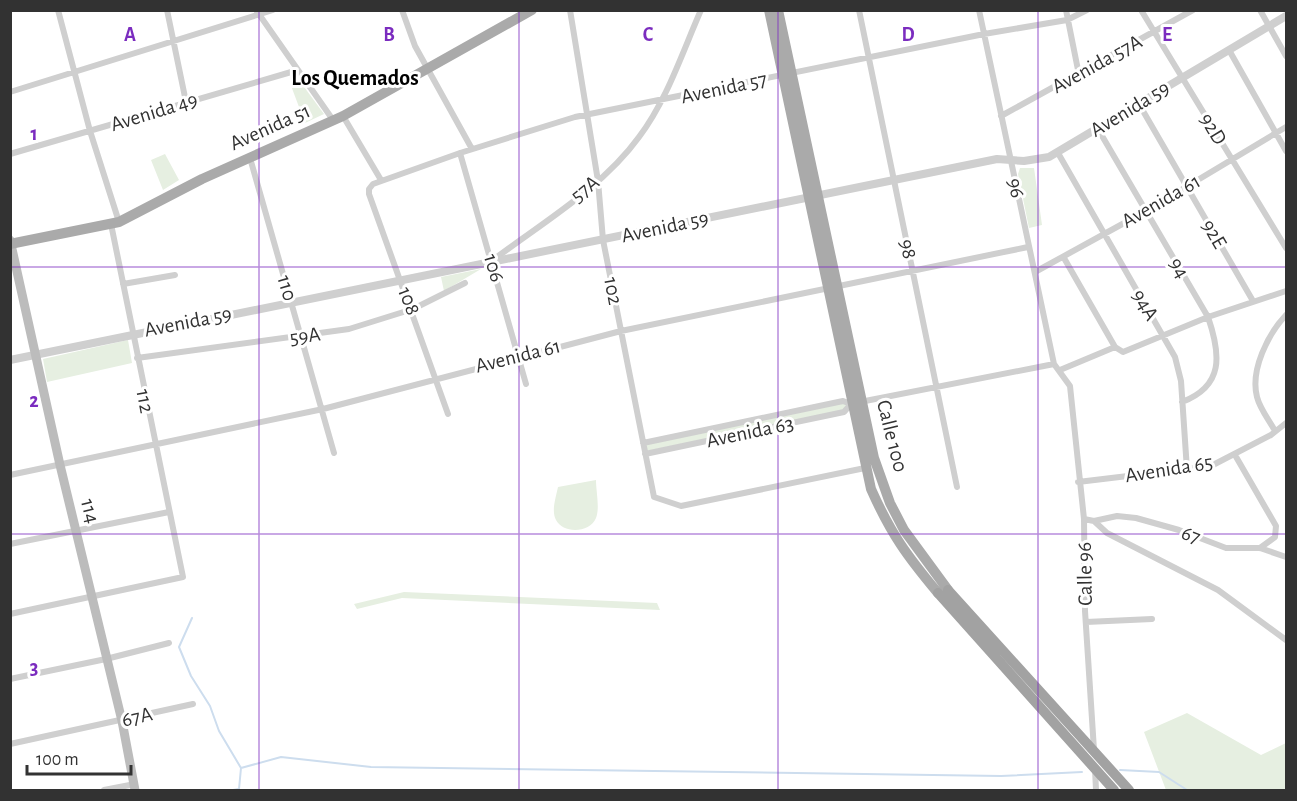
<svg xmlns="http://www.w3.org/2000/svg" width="1297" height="801" font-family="'Alegreya Sans',sans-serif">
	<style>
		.green { fill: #e6efe1 }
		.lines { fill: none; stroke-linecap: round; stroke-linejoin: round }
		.stream { stroke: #cdddee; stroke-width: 2 }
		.minor { stroke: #cfcfcf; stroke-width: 6 }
		.tertiary { stroke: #cfcfcf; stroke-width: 8 }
		.secondary { stroke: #bcbcbc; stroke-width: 9 }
		.primary { stroke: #aaa; stroke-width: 10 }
		.trunk { stroke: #a2a2a2; stroke-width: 10 }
		.grid { fill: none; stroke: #7b2cbf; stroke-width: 1.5; stroke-opacity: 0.55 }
		.labels { text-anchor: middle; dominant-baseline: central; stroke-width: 6; stroke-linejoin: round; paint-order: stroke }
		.street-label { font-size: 21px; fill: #323232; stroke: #fff }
		.neighbourhood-label { font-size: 22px; font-weight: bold; fill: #000; stroke: #fff }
		.grid-label { font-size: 20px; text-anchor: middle; font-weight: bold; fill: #7b2cbf; stroke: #fff; stroke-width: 6; stroke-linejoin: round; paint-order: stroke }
	</style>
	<rect width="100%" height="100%" fill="#fff"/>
	<!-- green -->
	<path class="green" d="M299,80L324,114L305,123L290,83Z
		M165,154L179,180L163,190L151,160Z
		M1020,168H1034L1042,225L1029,228L1018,174Z
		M481,269L444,291L441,277Z
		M128,340L132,363L47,382L43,359Z
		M843,403L848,405L843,410L647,451L645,444Z
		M596,480C596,491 600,508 596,518C590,533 563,534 556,520C551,511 556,497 558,487Z
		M404,592L657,603L660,610L402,598L357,609L354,604Z
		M1187,713L1261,755L1286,743V790H1166L1144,732Z"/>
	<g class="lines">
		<!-- stream -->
		<path class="stream" d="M192,618L179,647L191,676L210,706L219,731L241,768L239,789L233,790
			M241,768L281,757L371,767L1001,776L1082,772
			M1120,770L1159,772L1187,790"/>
		<!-- minor -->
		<path class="minor" d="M58,10L90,131L119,222
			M167,10L186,102
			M256,10L333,120
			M402,10L415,46L472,149
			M570,10L598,181L603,240L654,497L681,506L865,468
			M859,10L957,487
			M979,10L1054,364
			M1066,10L1079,75
			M1141,10L1286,248
			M1260,10L1286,56
			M1229,50L1286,151
			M10,92L273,10
			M1139,104L1253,301
			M343,116L381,180
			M1001,116L1193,10
			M1098,129L1208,317C1221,355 1224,386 1182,402
			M460,153L526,384
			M1058,153L1175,357L1181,381L1187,470
			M10,154L298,70
			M250,158L334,453
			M1064,258L1115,347L1123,352L1208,317L1286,291
			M493,260C542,223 602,188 639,137C667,100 682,53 701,10
			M1035,272L1146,211L1286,127
			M123,284L175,275
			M137,358L349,329L413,309L465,283
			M1054,364L1070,386L1084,519L1085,611L1094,750
			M1060,370L1115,347
			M860,402L1054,364
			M448,414L369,194V189L373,184L460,153L575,117L984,34L1067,20L1087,10
			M1275,431C1269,420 1260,409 1257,397C1250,370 1268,334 1286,315
			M643,443L843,401L851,404L844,412L645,454
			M1235,455L1276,526L1275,537L1260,548
			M10,475L323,409L621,331L1028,247
			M1078,482L1211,466L1271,435L1286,423
			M1084,519L1094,521L1107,533L1218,590L1286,640
			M1094,521L1117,516L1136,518L1179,530L1226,548H1260L1286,557
			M10,544L169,512
			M10,614L183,577L111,224
			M1086,622L1152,619
			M10,679L106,659L169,643
			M10,744L193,704
			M1095,769L1096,790
			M104,790L135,784"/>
		<!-- tertiary -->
		<path class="tertiary" d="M10,360L997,159L1024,161L1049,157L1286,16"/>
		<!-- secondary -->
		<path class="secondary" d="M10,240L60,465L122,721L135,790"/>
		<!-- primary -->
		<path class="primary" d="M769,10L871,489C891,534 907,556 938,593
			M778,10L874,458L890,503L904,530L948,590
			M10,244L119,222L202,179L343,116L532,10"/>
		<!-- trunk -->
		<path class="trunk" d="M948,590L1129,790
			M938,593L1114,790"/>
	</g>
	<!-- grid -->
	<path class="grid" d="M259,10V790M519,10V790M778,10V790M1038,10V790M10,267H1286M10,534H1286"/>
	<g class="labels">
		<!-- street labels -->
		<g class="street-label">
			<text transform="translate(1097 64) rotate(-29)">Avenida 57A</text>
			<text transform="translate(724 88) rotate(-12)">Avenida 57</text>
			<text transform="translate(1130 109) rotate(-31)">Avenida 59</text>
			<text transform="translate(154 112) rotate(-17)">Avenida 49</text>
			<text transform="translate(270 127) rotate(-24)">Avenida 51</text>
			<text transform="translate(1213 129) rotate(59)">92D</text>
			<text transform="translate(1016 188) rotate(78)">96</text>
			<text transform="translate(585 189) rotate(-39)">57A</text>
			<text transform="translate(1161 201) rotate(-30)">Avenida 61</text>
			<text transform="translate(665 227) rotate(-12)">Avenida 59</text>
			<text transform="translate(1214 234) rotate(60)">92E</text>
			<text transform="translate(908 249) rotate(78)">98</text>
			<text transform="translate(494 268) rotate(74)">106</text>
			<text transform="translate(1179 268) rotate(60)">94</text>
			<text transform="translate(287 288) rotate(74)">110</text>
			<text transform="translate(613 291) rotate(79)">102</text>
			<text transform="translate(409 301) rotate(69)">108</text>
			<text transform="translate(1145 305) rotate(59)">94A</text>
			<text transform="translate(188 322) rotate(-11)">Avenida 59</text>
			<text transform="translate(305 336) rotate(-9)">59A</text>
			<text transform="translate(518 356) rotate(-14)">Avenida 61</text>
			<text transform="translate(145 401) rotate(79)">112</text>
			<text transform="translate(750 432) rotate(-12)">Avenida 63</text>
			<text transform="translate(892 436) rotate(76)">Calle 100</text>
			<text transform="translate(1169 469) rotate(-9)">Avenida 65</text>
			<text transform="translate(90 511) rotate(76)">114</text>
			<text transform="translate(1191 535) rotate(20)">67</text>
			<text transform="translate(1085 574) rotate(-91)">Calle 96</text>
			<text transform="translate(137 717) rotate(-13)">67A</text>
		</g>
		<!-- neighbourhood labels -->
		<g class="neighbourhood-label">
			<text x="355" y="78">Los Quemados</text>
		</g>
	</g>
	<g class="grid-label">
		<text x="130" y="41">A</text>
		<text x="389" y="41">B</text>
		<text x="648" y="41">C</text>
		<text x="908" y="41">D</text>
		<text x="1167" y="41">E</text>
		<text x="34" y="140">1</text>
		<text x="34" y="407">2</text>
		<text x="34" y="674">3</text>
	</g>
	<!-- border -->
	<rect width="1297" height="801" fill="none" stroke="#323232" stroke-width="24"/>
	<!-- scale -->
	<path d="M27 765v9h104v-9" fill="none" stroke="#323232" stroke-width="3"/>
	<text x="36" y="765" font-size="18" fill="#323232" stroke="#ffffff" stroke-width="4.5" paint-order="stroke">100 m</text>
</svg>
